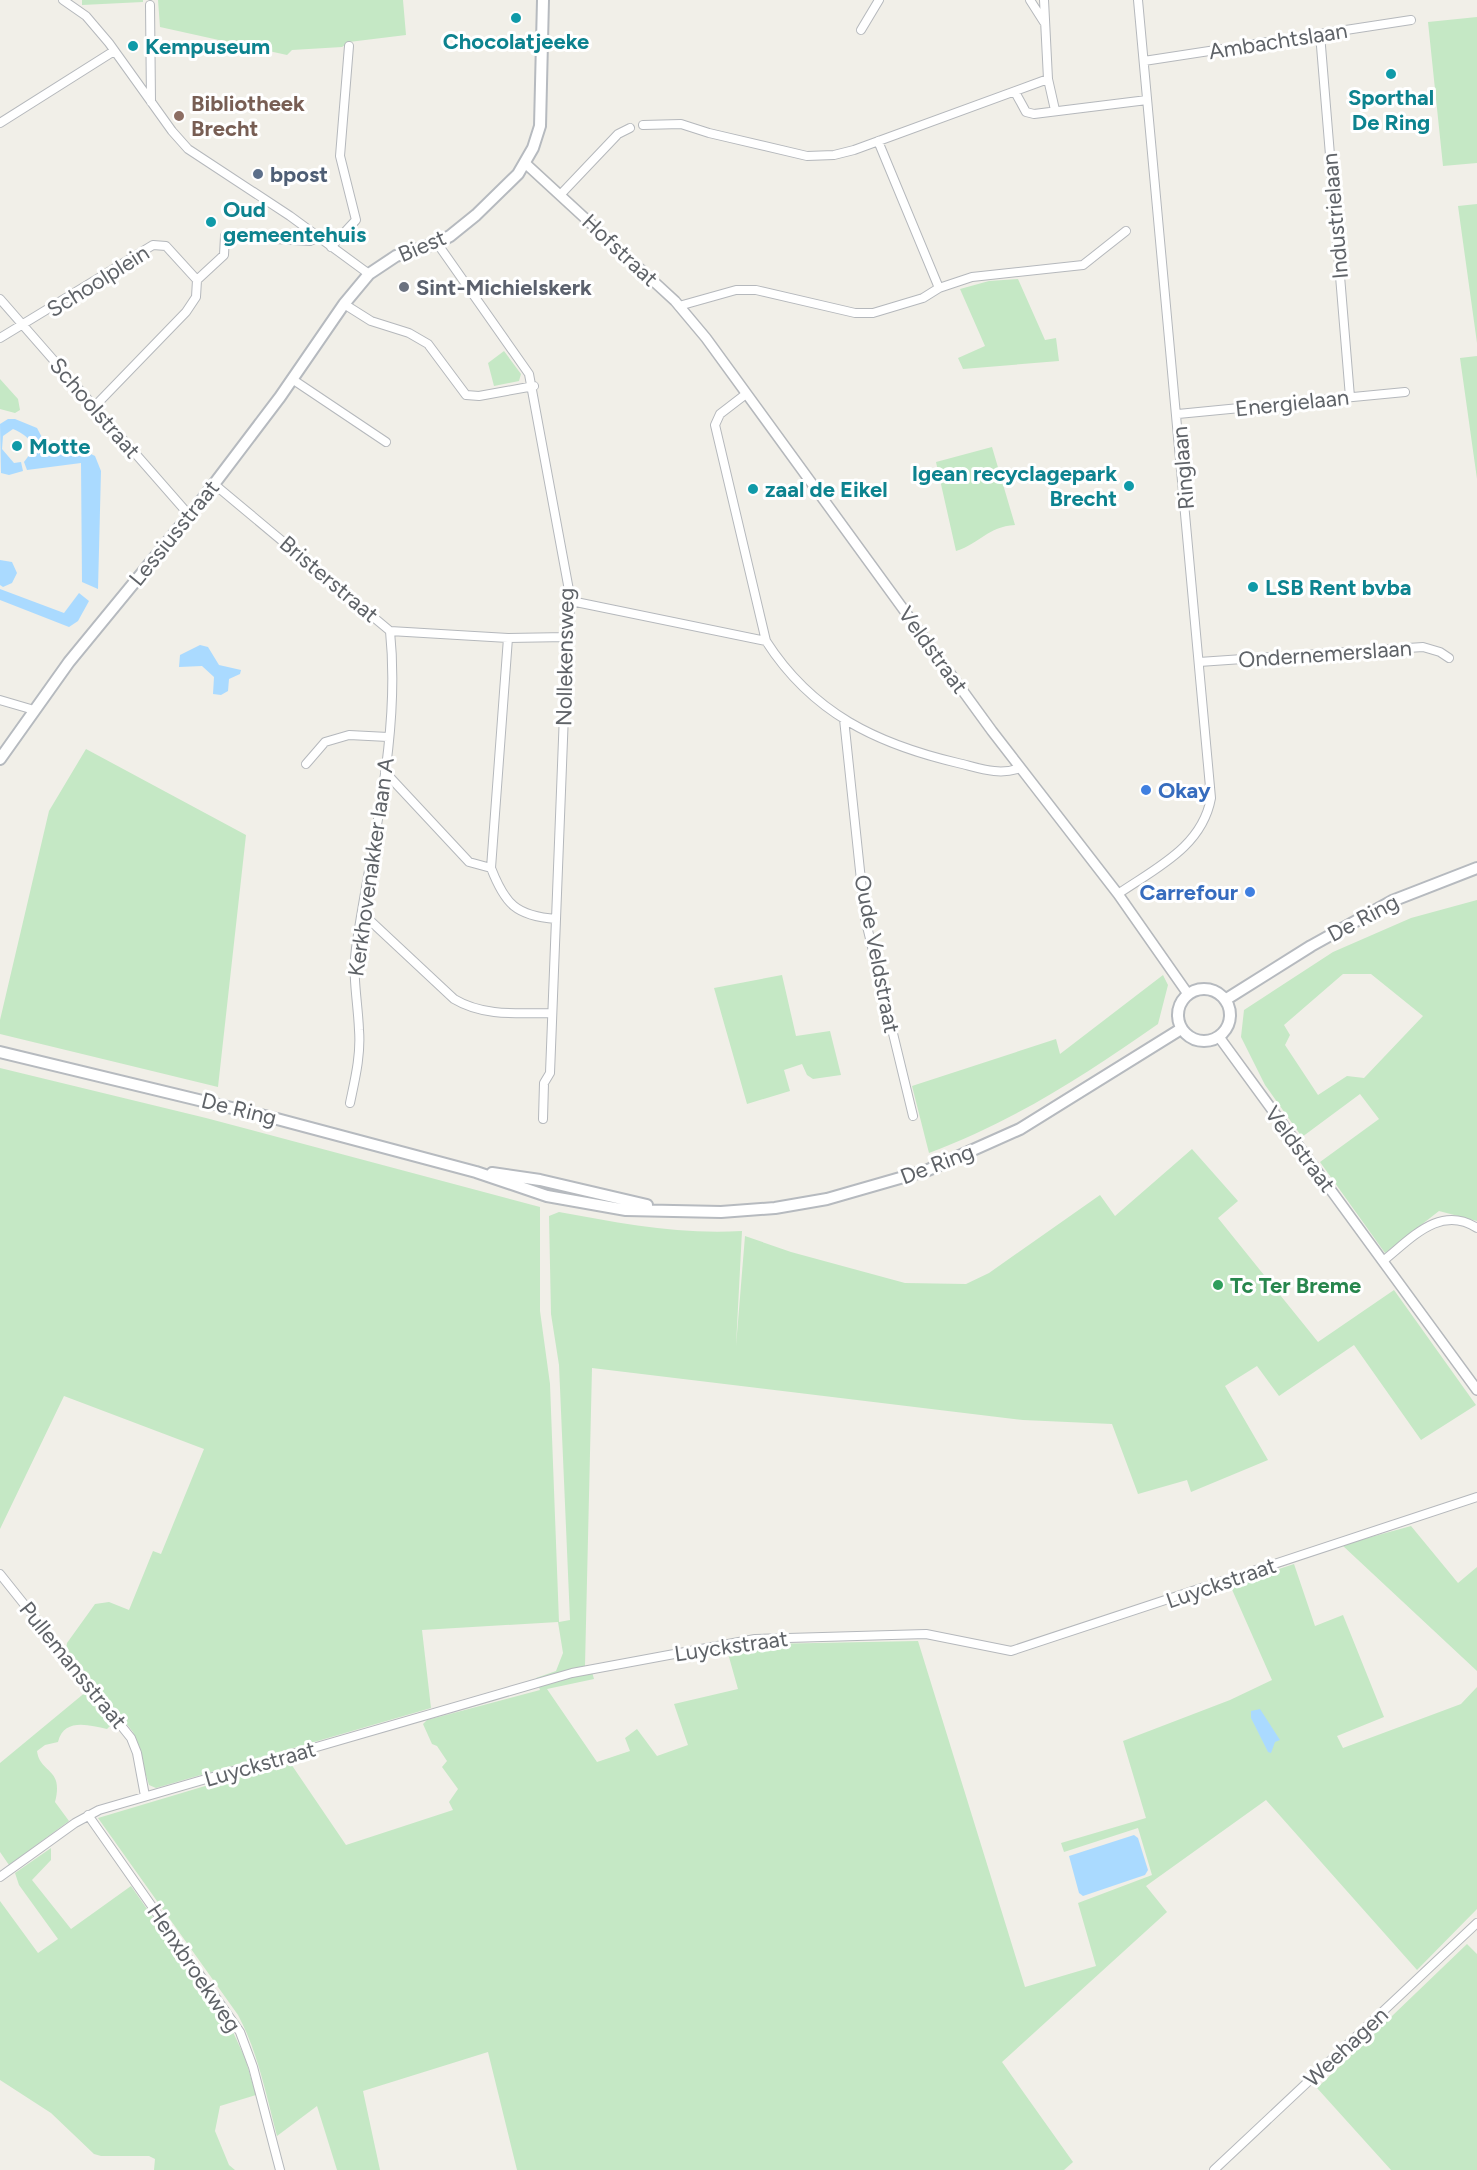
<svg xmlns="http://www.w3.org/2000/svg" width="1477" height="2170" font-family="Figtree,sans-serif">
	<style>
		.green { fill: #c5e8c5; fill-rule: evenodd }
		.water { fill: #aadaff }
		.lines { fill: none; stroke-linecap: round; stroke-linejoin: round }
		.minor-casing { stroke: #b5b8bc; stroke-width: 10 }
		.tertiary-casing { stroke: #b5b8bc; stroke-width: 12 }
		.secondary-casing { stroke: #b6babf; stroke-width: 14 }
		.minor { stroke: #fff; stroke-width: 8 }
		.tertiary { stroke: #fff; stroke-width: 9 }
		.secondary { stroke: #fff; stroke-width: 10 }
		.culture-dot { fill: #0f9aa8; stroke: #fff; stroke-width: 2 }
		.education-dot { fill: #8d6e63; stroke: #fff; stroke-width: 2 }
		.service-dot { fill: #5c6f8a; stroke: #fff; stroke-width: 2 }
		.worship-dot { fill: #6b7280; stroke: #fff; stroke-width: 2 }
		.shop-dot { fill: #3f7fe0; stroke: #fff; stroke-width: 2 }
		.leisure-dot { fill: #2e9e5b; stroke: #fff; stroke-width: 2 }
		.labels { text-anchor: middle; dominant-baseline: central; stroke-width: 6; stroke-linejoin: round; paint-order: stroke }
		.culture-label { font-size: 22px; font-weight: bold; fill: #0d838f; stroke: #fff; text-anchor: start }
		.street-label { font-size: 22px; fill: #5f6368; stroke: #fff }
		.education-label { font-size: 22px; font-weight: bold; fill: #785e54; stroke: #fff; text-anchor: start }
		.service-label { font-size: 22px; font-weight: bold; fill: #4e5e75; stroke: #fff; text-anchor: start }
		.worship-label { font-size: 22px; font-weight: bold; fill: #5b616d; stroke: #fff; text-anchor: start }
		.shop-label { font-size: 22px; font-weight: bold; fill: #366cbe; stroke: #fff; text-anchor: start }
		.leisure-label { font-size: 22px; font-weight: bold; fill: #27864d; stroke: #fff; text-anchor: start }
	</style>
	<rect width="100%" height="100%" fill="#f1efe8"/>
	<!-- green -->
	<path class="green" d="M82,0H143V2L82,5Z
		M158,0H403L406,35L349,42L342,47L292,50L287,55L160,27Z
		M1477,17V163L1443,166L1428,22Z
		M1477,204V343L1458,206Z
		M1018,279L1045,340L1056,338L1059,361L963,369L958,358L985,346L960,289L989,281Z
		M504,351L521,374L519,381L494,386L488,363Z
		M1477,356V479L1460,358Z
		M0,379L18,399L20,410L15,413L0,409Z
		M992,447L1015,525C987,527 981,543 956,551L936,462Z
		M86,749L246,835L218,1087L0,1034V1020L49,811Z
		M1477,900V1221L1439,1211L1385,1253L1320,1162L1379,1119L1360,1094L1302,1137L1265,1085L1241,1037L1244,1010L1333,952L1411,918ZM1343,974H1371L1423,1016L1364,1078L1347,1076L1318,1095L1285,1045L1290,1035L1284,1025Z
		M782,975L796,1036L830,1031L841,1075L813,1079L807,1075L802,1064L784,1070L790,1091L747,1104L714,988Z
		M1163,975L1168,985L1158,1024C1084,1076 1014,1121 929,1153L912,1086L1056,1039L1060,1054Z
		M0,1068L206,1118L540,1207V1311L550,1384L559,1622L570,1620L559,1365L551,1314L549,1216L559,1212C619,1223 680,1235 742,1231L736,1346L745,1236L791,1252L905,1283L966,1284L989,1273L1100,1195L1115,1216L1192,1149L1238,1201L1218,1218L1318,1342L1394,1290L1476,1405L1421,1440L1354,1345L1279,1396L1257,1366L1225,1386L1268,1460L1191,1492L1187,1480L1138,1494L1112,1424L1023,1420L592,1368L585,1666L590,1665L594,1679L547,1689L597,1762L630,1751L625,1738L637,1729L657,1756L688,1745L674,1704L738,1689L727,1650L765,1644L918,1641L1025,1987L1096,1966L1078,1903L1152,1875L1138,1828L1064,1852L1061,1843L1146,1818L1123,1741L1230,1700L1272,1680L1230,1585L1294,1564L1315,1626L1343,1615L1384,1717L1337,1736L1343,1748L1461,1704L1477,1687V1909L1417,1970L1266,1800L1146,1886L1167,1912L1002,2062L1073,2162L1064,2170H517L488,2052L363,2091L380,2170H337L317,2106L277,2136C266,2095 258,2052 238,2015L98,1818L289,1761L346,1845L453,1810L449,1802L458,1789L442,1767L447,1761L437,1746L432,1744L423,1724L427,1720L540,1690L536,1678L556,1671L563,1653L558,1622L422,1630L431,1708L156,1788L149,1785L133,1732L66,1649L67,1643L95,1604L109,1602L129,1610L153,1551L161,1554L204,1449L64,1396L0,1529Z
		M1411,1526L1458,1583L1477,1567V1671L1342,1545Z
		M87,1691L113,1723L107,1729C88,1725 64,1718 58,1742L45,1745L37,1751C40,1774 64,1767 55,1802L69,1821L9,1865L0,1852V1763Z
		M51,1848V1860L32,1880L71,1929L131,1886L233,2032L245,2058L256,2095L220,2106L215,2131L229,2165L235,2170H154L155,2159L149,2156H101L94,2154L51,2113L0,2080V1901L38,1953L58,1939L19,1885L15,1873Z
		M1467,1944L1477,1954V2170H1391L1317,2088Z"/>
	<!-- water -->
	<path class="water" d="M8,419H15L37,428L48,449L83,450L95,456L101,471L98,589L82,582L81,463L27,470L24,462C38,446 30,436 13,429L3,436L2,449L14,463L21,462L23,471L9,475L1,473L0,424Z
		M0,560L12,562L17,573L12,583L3,587L0,585Z
		M0,589L64,613L79,593L89,601L78,621L69,627L0,600Z
		M200,645L208,647L219,665L241,670L240,674L229,679L228,691L221,695L213,694L214,677L202,666L179,667L180,655Z
		M1260,1709L1280,1740L1275,1742L1271,1753L1268,1752L1251,1718V1711Z
		M1134,1835L1138,1838L1148,1870L1145,1875L1083,1896L1079,1893L1069,1856Z"/>
	<g class="lines">
		<!-- minor casing -->
		<g class="minor-casing">
			<path id="minor" d="M63,0L86,16L109,43L172,131L188,149L290,216L369,274
				M1030,0L1044,22
				M1044,0L1048,79L1055,110
				M150,5L151,102
				M861,30L879,0
				M1320,34L1350,397
				M1144,61L1411,20
				M1015,92L1026,112L1034,114L1147,100
				M0,123L114,51
				M643,125L681,124L709,133L807,156L834,155L854,150L1048,79
				M878,141L939,288
				M561,194L618,134L630,128
				M437,243L529,374L571,601L567,637L550,1073L544,1083L543,1119
				M331,247L356,220L340,156L349,46
				M197,280L224,255L225,236L310,241L318,237
				M0,299L190,516
				M344,304L371,321L409,333L428,344L466,395L479,396L534,386
				M679,306L736,290H756L855,313H873L923,298L939,288L972,277L1083,265L1126,231
				M0,338L153,245L166,246L197,280L196,297L186,312L94,407
				M292,379L386,442
				M746,394L720,414L715,425L766,641C812,713 877,744 958,763C979,768 999,776 1020,768
				M1178,414L1405,392
				M214,484L390,631L508,638L567,637
				M571,601L766,641
				M1199,662L1423,647L1440,652L1449,658
				M0,700L34,710
				M844,719L865,918L913,1116
				M306,764L325,742L349,735L388,737
				M385,772L469,862L491,868C505,904 516,916 556,919
				M491,868L508,638
				M1118,894C1156,868 1202,847 1211,798L1138,0
				M363,914L454,999C484,1017 519,1013 552,1013
				M350,1103C355,1079 361,1055 359,1030C358,1003 352,976 356,948C371,844 401,737 390,631
				M1383,1261C1411,1239 1440,1204 1477,1228
				M0,1574L131,1738L137,1753L145,1796
				M88,1815L240,2032L253,2067L280,2170
				M0,1877L75,1823L99,1810L572,1673L755,1639L926,1634L1011,1651L1477,1497
				M1214,2170L1477,1923"/>
		</g>
		<!-- tertiary casing -->
		<g class="tertiary-casing">
			<path id="tertiary" d="M525,163L675,301L706,338L992,731L1118,894L1188,994
				M1219,1037L1477,1390"/>
		</g>
		<!-- secondary casing -->
		<g class="secondary-casing">
			<path id="secondary" d="M0,759L69,662L202,500L280,397L344,304L369,274L396,256L437,243L450,236L476,215L518,174L533,148L540,126L543,0
				M1178 1015a26 26 0 1 1 52 0a26 26 0 1 1-52 0Z
				M1225,1000L1311,946L1392,901L1477,868
				M0,1052L277,1119L476,1172L547,1196L626,1210L721,1212L775,1208L827,1199L928,1170L1020,1129L1181,1029
				M492,1173L540,1180L647,1205"/>
		</g>
		<!-- minor -->
		<use href="#minor" class="minor"/>
		<!-- tertiary -->
		<use href="#tertiary" class="tertiary"/>
		<!-- secondary -->
		<use href="#secondary" class="secondary"/>
	</g>
	<!-- markers -->
	<g class="culture-dot">
		<circle cx="516" cy="18" r="6"/>
		<circle cx="133" cy="46" r="6"/>
		<circle cx="1391" cy="74" r="6"/>
		<circle cx="211" cy="222" r="6"/>
		<circle cx="17" cy="446" r="6"/>
		<circle cx="1129" cy="486" r="6"/>
		<circle cx="753" cy="489" r="6"/>
		<circle cx="1253" cy="587" r="6"/>
	</g>
	<circle class="education-dot" cx="179" cy="116" r="6"/>
	<circle class="service-dot" cx="258" cy="174" r="6"/>
	<circle class="worship-dot" cx="404" cy="287" r="6"/>
	<g class="shop-dot">
		<circle cx="1146" cy="790" r="6"/>
		<circle cx="1250" cy="892" r="6"/>
	</g>
	<circle class="leisure-dot" cx="1218" cy="1285" r="6"/>
	<g class="labels">
		<!-- culture labels -->
		<g class="culture-label">
			<text x="516" y="41" text-anchor="middle">Chocolatjeeke</text>
			<text x="145" y="46">Kempuseum</text>
			<text x="1391" y="97" text-anchor="middle">Sporthal<tspan x="1391" dy="25">De Ring</tspan></text>
			<text x="223" y="209">Oud<tspan x="223" dy="25">gemeentehuis</tspan></text>
			<text x="29" y="446">Motte</text>
			<text x="1117" y="473" text-anchor="end">Igean recyclagepark<tspan x="1117" dy="25">Brecht</tspan></text>
			<text x="765" y="489">zaal de Eikel</text>
			<text x="1265" y="587">LSB Rent bvba</text>
		</g>
		<!-- street labels -->
		<g class="street-label">
			<text transform="translate(1278 41) rotate(-9)">Ambachtslaan</text>
			<text transform="translate(1335 216) rotate(-95)">Industrielaan</text>
			<text transform="translate(422 246) rotate(-23)">Biest</text>
			<text transform="translate(620 250) rotate(43)">Hofstraat</text>
			<text transform="translate(98 281) rotate(-32)">Schoolplein</text>
			<text transform="translate(1292 403) rotate(-6)">Energielaan</text>
			<text transform="translate(95 408) rotate(49)">Schoolstraat</text>
			<text transform="translate(1183 468) rotate(-95)">Ringlaan</text>
			<text transform="translate(174 533) rotate(-51)">Lessiusstraat</text>
			<text transform="translate(329 579) rotate(40)">Bristerstraat</text>
			<text transform="translate(933 650) rotate(54)">Veldstraat</text>
			<text transform="translate(1325 654) rotate(-4)">Ondernemerslaan</text>
			<text transform="translate(565 657) rotate(-89)">Nollekensweg</text>
			<text transform="translate(371 867) rotate(-82)">Kerkhovenakker laan A</text>
			<text transform="translate(1363 918) rotate(-28)">De Ring</text>
			<text transform="translate(877 954) rotate(79)">Oude Veldstraat</text>
			<text transform="translate(239 1109) rotate(14)">De Ring</text>
			<text transform="translate(1300 1149) rotate(53)">Veldstraat</text>
			<text transform="translate(937 1164) rotate(-21)">De Ring</text>
			<text transform="translate(1221 1583) rotate(-19)">Luyckstraat</text>
			<text transform="translate(731 1646) rotate(-8)">Luyckstraat</text>
			<text transform="translate(73 1665) rotate(51)">Pullemansstraat</text>
			<text transform="translate(260 1764) rotate(-16)">Luyckstraat</text>
			<text transform="translate(194 1968) rotate(56)">Henxbroekweg</text>
			<text transform="translate(1346 2047) rotate(-43)">Weehagen</text>
		</g>
		<!-- education labels -->
		<g class="education-label">
			<text x="191" y="103">Bibliotheek<tspan x="191" dy="25">Brecht</tspan></text>
		</g>
		<!-- service labels -->
		<g class="service-label">
			<text x="270" y="174">bpost</text>
		</g>
		<!-- worship labels -->
		<g class="worship-label">
			<text x="416" y="287">Sint-Michielskerk</text>
		</g>
		<!-- shop labels -->
		<g class="shop-label">
			<text x="1158" y="790">Okay</text>
			<text x="1238" y="892" text-anchor="end">Carrefour</text>
		</g>
		<!-- leisure labels -->
		<g class="leisure-label">
			<text x="1230" y="1285">Tc Ter Breme</text>
		</g>
	</g>
</svg>
